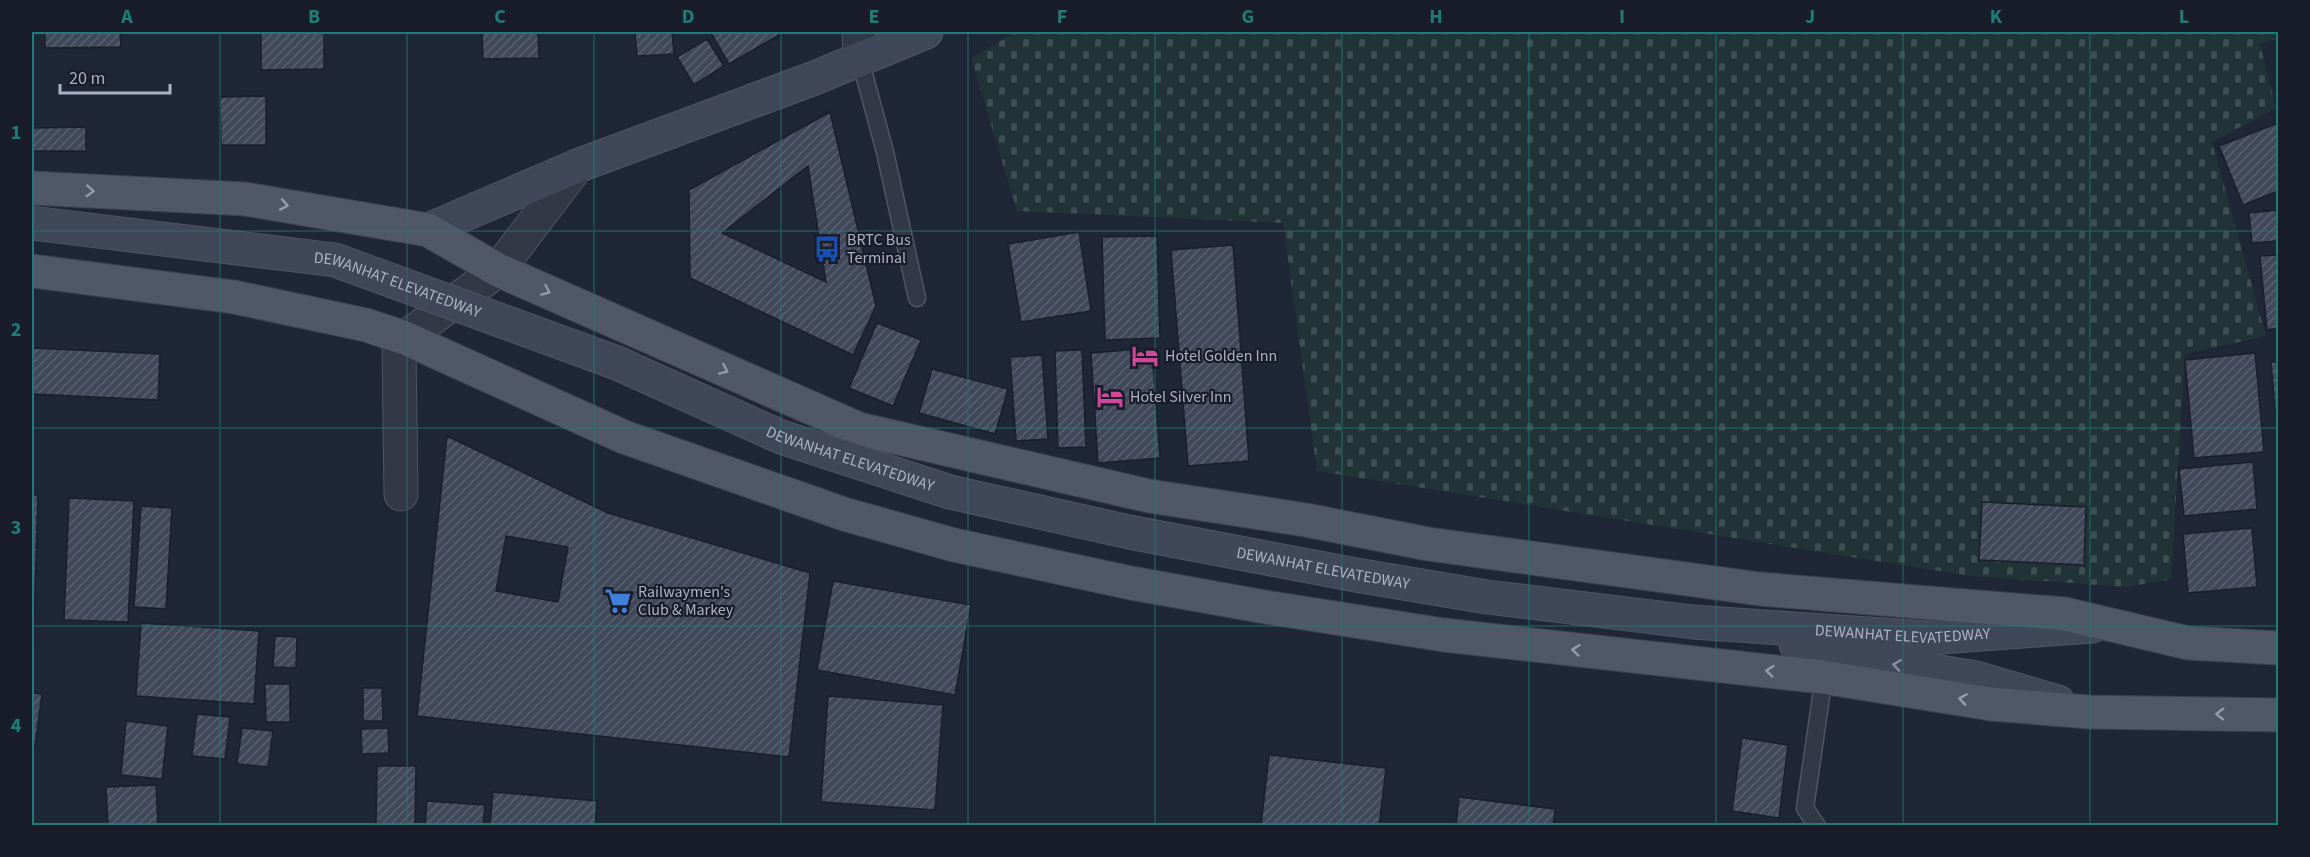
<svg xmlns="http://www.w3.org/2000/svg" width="2310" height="857" font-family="'Source Sans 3',sans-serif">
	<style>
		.cemetery { fill: url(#cemetery-stones) }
		.building { fill: url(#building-hatch); stroke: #1a1f2c; stroke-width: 1.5; fill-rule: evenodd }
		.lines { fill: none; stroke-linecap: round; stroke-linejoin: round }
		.lane-casing { stroke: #4f5564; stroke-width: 19 }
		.street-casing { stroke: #4f5564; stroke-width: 35 }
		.secondary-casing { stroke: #4f5564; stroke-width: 35 }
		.primary-casing { stroke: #3b414f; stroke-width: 35 }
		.lane { stroke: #323845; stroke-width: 16 }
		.street { stroke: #323845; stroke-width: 33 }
		.secondary { stroke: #404758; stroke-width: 33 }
		.primary { stroke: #505766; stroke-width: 33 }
		.secondary-bridge-casing { stroke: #4f5564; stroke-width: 35; stroke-linecap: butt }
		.secondary-bridge { stroke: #404758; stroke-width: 33 }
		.oneway { stroke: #949bac }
		.oneway2 { stroke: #868d9e }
		.grid { fill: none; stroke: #1f7c76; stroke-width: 1.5; stroke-opacity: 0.55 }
		.labels { text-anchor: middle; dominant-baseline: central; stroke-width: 4.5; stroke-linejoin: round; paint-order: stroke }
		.poi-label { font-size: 16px; fill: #abb2c3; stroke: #181d29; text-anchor: start }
		.street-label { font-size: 16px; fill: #abb2c3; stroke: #181d29 }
		.neatline { fill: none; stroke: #1f7c76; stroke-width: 2 }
		.grid-label { font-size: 20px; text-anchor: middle; font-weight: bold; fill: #1f7c76 }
	</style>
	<defs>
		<pattern id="cemetery-stones" width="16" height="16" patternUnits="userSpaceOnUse" patternTransform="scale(1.5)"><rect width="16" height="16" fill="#223337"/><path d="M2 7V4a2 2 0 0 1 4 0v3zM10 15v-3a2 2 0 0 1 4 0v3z" fill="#3f4e52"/></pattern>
		<pattern id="building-hatch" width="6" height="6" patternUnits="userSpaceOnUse" patternTransform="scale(1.5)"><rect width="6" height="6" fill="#40485a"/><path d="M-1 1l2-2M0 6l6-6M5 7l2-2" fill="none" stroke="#596070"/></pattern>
	</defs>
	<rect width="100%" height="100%" fill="#1f2635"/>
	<!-- cemetery -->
	<path class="cemetery" d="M1016,32H2278V38L2260,44L2276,108L2212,142L2266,336L2185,354L2171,579L2127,587L1970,576L1317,471L1283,223L1017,211L971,58Z"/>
	<!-- building -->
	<path class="building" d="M45,32H120L121,47L45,48Z
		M261,32H324V69L261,70Z
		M482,32H538L539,58L483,59Z
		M635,32H672L674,54L637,56Z
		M714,32H784L729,64L711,33Z
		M707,39L724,66L694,85L677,57Z
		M266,96V145H221L220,97Z
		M830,112L876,306L853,355L690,278L689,190ZM808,166L826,282L722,233Z
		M2278,123V191L2243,205L2219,146Z
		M86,127V151H32V128Z
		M2278,210V241L2252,243L2249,213Z
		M1079,232L1091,311L1021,322L1008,244Z
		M1157,236L1160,338L1105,340L1102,237Z
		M1233,245L1249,461L1188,466L1171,250Z
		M2278,255V328L2267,330L2260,256Z
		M877,323L921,340L893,406L849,388Z
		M32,348L160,354L158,400L32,394Z
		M1152,348L1160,458L1098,463L1091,353Z
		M1082,350L1086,447L1058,448L1055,351Z
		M2255,353L2264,452L2194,458L2185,360Z
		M1042,355L1048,439L1016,441L1010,357Z
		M2271,362H2278V409H2275Z
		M932,369L1008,389L995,434L919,413Z
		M447,436L608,513L810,573L789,757L417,716ZM506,536L568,547L558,602L496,591Z
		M2253,462L2257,509L2184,516L2179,469Z
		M32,495H38L33,657H32Z
		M69,498L134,501L128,622L64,620Z
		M1982,502L2086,507L2084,565L1979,560Z
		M141,506L172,508L166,609L134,607Z
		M2252,528L2257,587L2188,593L2183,534Z
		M833,581L971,605L955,695L817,670Z
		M141,623L259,631L254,704L136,696Z
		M275,636L297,637L296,668L273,667Z
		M265,684H290V722H266Z
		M363,688H382L383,721H363Z
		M32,693L42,694L35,745H32Z
		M828,696L943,705L935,810L821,802Z
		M197,714L230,717L225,759L192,756Z
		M126,721L168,726L162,779L121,775Z
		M242,728L273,731L268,767L237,764Z
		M388,728L389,753L362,754L361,729Z
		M1742,738L1788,745L1779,818L1732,811Z
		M1269,755L1386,768L1379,826H1261Z
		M377,766H416L415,826H376Z
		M156,785L158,826H108L106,787Z
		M493,792L597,801L595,826H490Z
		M1459,797L1555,809L1553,826H1456Z
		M427,801L485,805L483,826H425Z"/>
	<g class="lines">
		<!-- lane casing -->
		<g class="lane-casing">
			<path id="lane" d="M860,59L885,152L917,298
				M1817,826L1805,808L1822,690V677"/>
		</g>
		<!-- street casing -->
		<g class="street-casing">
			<path id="street" d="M859,32L860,59
				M401,494L399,349L405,338L498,270L577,166"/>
		</g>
		<!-- secondary casing -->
		<g class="secondary-casing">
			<g id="secondary">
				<path d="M428,230L577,166L812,79L926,32"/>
				<path id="s1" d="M1693,622L1927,638L2092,626"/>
				<path d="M1796,645L1844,656L1976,678L2058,702"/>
			</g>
		</g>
		<!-- primary casing -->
		<g class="primary-casing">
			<path id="primary" d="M32,188L245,199L428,230L498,270L859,429L1149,496L1306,520L1428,544L1760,589L2065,614L2188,643L2278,648
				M32,271L234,297L366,325L405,338L624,437L844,514L954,545L1131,583L1271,608L1444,635L1822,677L1991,704L2089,712L2278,715"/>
		</g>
		<!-- lane -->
		<use href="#lane" class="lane"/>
		<!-- street -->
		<use href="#street" class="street"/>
		<!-- secondary -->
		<use href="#secondary" class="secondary"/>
		<!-- primary -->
		<use href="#primary" class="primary"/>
		<!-- secondary-bridge casing -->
		<g class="secondary-bridge-casing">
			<g id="secondary-bridge">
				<path id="s2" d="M32,223L335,260L617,363L781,437L950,492L1129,532L1356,575L1487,597L1693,622"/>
			</g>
		</g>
		<!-- secondary-bridge -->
		<use href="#secondary-bridge" class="secondary-bridge"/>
	</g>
	<!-- one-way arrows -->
	<defs><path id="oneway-chevron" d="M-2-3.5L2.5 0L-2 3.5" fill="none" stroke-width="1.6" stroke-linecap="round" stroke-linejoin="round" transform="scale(1.5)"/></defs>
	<g class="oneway">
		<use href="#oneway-chevron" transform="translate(90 191) rotate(3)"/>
		<use href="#oneway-chevron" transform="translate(284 205) rotate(10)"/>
		<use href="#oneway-chevron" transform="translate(546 291) rotate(24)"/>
		<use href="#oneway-chevron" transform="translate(724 370) rotate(24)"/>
		<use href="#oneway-chevron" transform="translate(1576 650) rotate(-174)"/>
		<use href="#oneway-chevron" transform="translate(1770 671) rotate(-174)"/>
		<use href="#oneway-chevron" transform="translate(1963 699) rotate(-171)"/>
		<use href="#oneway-chevron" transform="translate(2220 714) rotate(-179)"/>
	</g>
	<use class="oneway2" href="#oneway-chevron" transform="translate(1897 665) rotate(-171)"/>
	<!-- grid -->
	<path class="grid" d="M220,32V826M407,32V826M594,32V826M781,32V826M968,32V826M1155,32V826M1342,32V826M1529,32V826M1716,32V826M1903,32V826M2090,32V826M32,231H2278M32,428H2278M32,626H2278"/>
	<!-- icons -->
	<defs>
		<g id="bus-bare" transform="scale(2.07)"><path d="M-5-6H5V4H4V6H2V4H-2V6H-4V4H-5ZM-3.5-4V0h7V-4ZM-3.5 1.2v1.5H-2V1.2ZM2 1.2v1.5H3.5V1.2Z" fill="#1a4fb4" stroke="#181d29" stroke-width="2.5" paint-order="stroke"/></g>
		<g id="hotel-bare" transform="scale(2.07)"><path d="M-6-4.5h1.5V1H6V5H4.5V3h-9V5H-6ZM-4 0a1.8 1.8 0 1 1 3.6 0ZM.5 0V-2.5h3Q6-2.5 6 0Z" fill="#d1479c" stroke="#181d29" stroke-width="2.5" paint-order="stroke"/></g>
		<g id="supermarket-bare" transform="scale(2.07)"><path d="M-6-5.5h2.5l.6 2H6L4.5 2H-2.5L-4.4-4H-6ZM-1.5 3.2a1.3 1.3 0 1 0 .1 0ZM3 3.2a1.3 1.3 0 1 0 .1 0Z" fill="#3f7fe0" stroke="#181d29" stroke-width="2.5" paint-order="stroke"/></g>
	</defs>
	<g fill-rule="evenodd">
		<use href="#bus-bare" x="827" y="249"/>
		<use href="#hotel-bare" x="1145" y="356"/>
		<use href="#hotel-bare" x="1110" y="397"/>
		<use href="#supermarket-bare" x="618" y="601"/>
	</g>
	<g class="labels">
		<!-- poi labels -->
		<g class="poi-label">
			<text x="847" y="240">BRTC Bus<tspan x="847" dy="18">Terminal</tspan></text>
			<text x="1165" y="356">Hotel Golden Inn</text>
			<text x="1130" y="397">Hotel Silver Inn</text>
			<text x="638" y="592">Railwaymen's<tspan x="638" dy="18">Club &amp; Markey</tspan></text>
		</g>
		<!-- street labels -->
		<g class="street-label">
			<text stroke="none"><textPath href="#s2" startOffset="372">DEWANHAT ELEVATEDWAY</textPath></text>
			<text stroke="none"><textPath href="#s2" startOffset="858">DEWANHAT ELEVATEDWAY</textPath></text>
			<text stroke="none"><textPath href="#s2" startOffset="1344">DEWANHAT ELEVATEDWAY</textPath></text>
			<text stroke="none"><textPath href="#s1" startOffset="210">DEWANHAT ELEVATEDWAY</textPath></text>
		</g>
	</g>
	<!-- border -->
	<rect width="2310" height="857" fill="none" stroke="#181d29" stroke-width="66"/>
	<!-- scale -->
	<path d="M60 84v9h110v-9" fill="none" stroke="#abb2c3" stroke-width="3"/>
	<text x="69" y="84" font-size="18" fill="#abb2c3" stroke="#181d29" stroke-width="4.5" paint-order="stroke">20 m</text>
	<rect x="33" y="33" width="2244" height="791" class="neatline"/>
	<g class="grid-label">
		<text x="127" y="23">A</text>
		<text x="314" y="23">B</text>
		<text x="500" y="23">C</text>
		<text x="688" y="23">D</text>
		<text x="874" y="23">E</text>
		<text x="1062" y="23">F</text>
		<text x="1248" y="23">G</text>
		<text x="1436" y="23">H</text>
		<text x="1622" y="23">I</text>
		<text x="1810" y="23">J</text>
		<text x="1996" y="23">K</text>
		<text x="2184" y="23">L</text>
		<text x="16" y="139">1</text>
		<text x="16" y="336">2</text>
		<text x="16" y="534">3</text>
		<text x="16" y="732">4</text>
	</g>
</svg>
